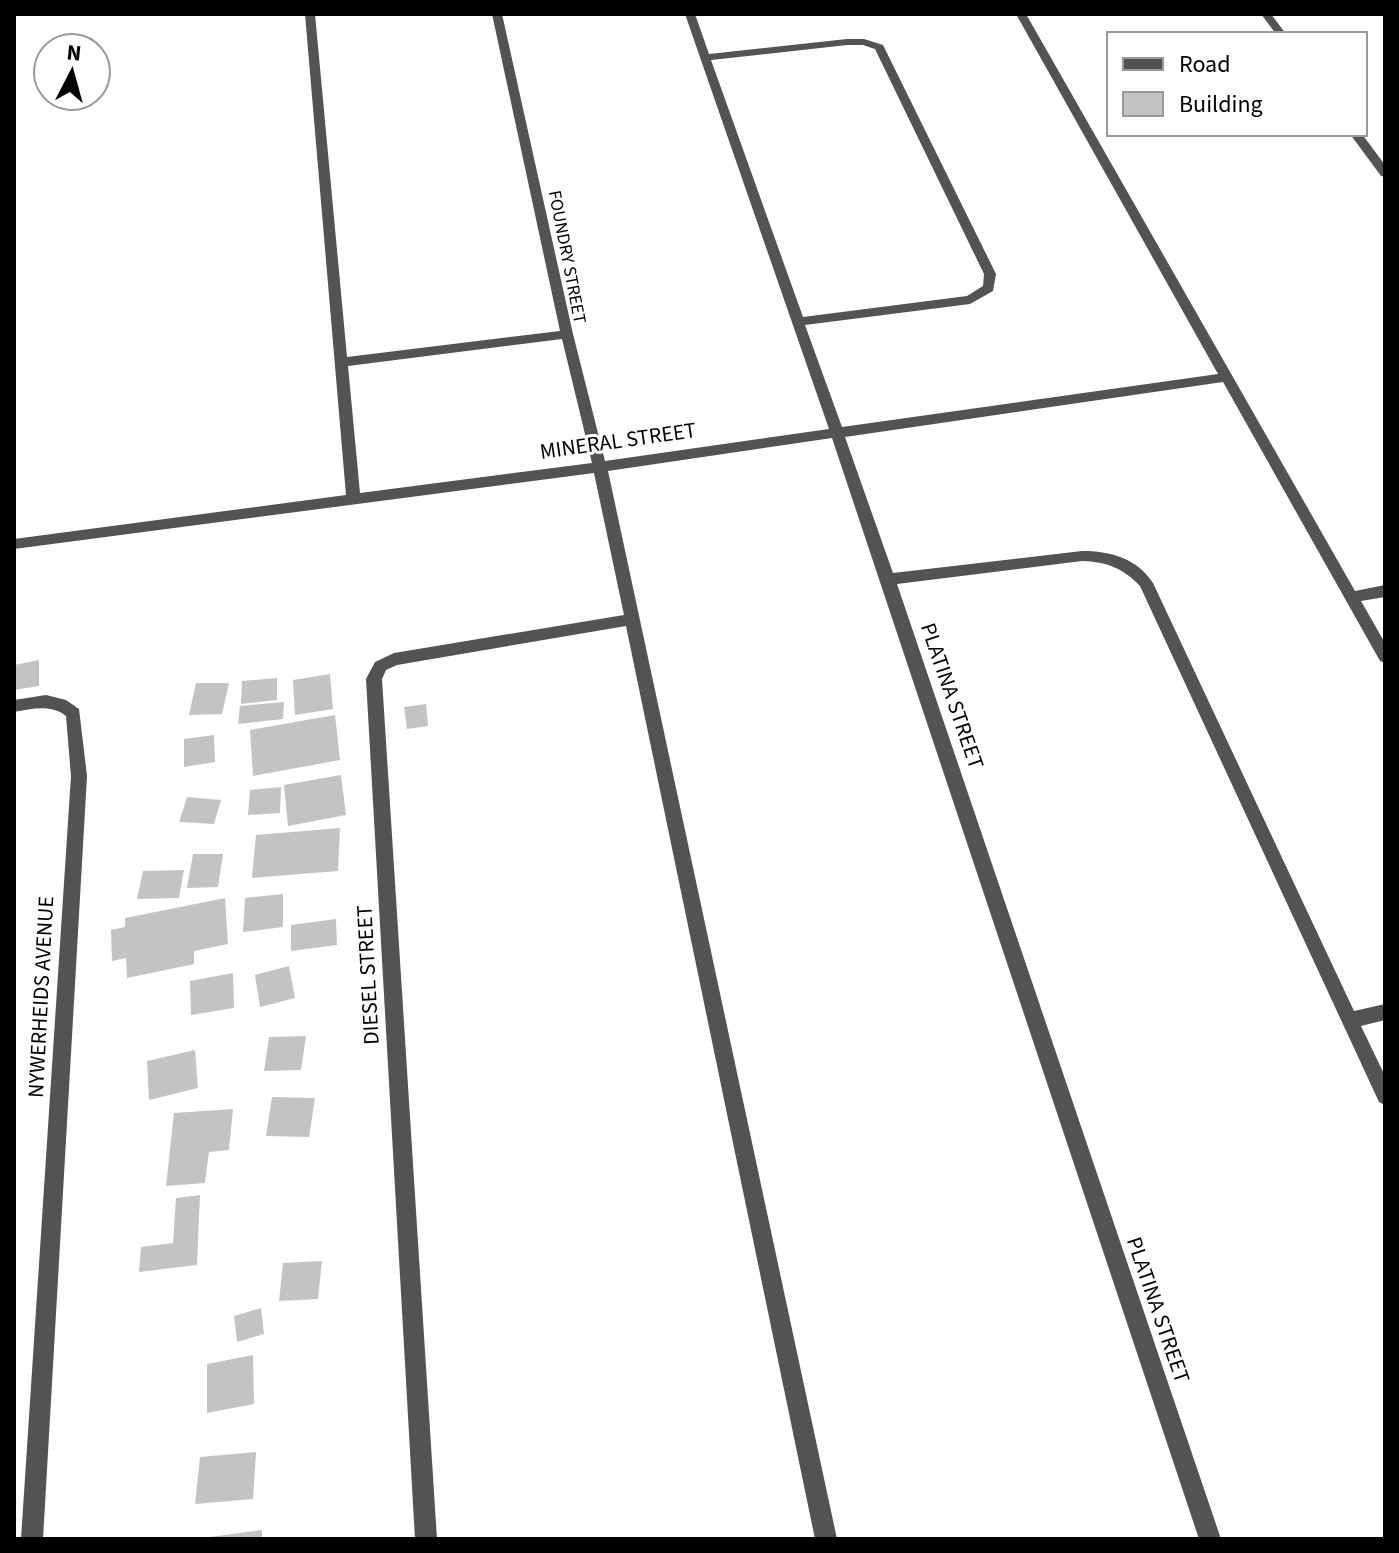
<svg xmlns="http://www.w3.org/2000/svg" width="1399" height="1553" font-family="'Source Sans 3',sans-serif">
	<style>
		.building { fill: #c3c3c3 }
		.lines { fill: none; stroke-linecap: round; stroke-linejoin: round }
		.minor { fill: #535353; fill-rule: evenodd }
		.labels { text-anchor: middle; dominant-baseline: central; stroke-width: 6; stroke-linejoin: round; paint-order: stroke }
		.far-street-label { font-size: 18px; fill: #000; stroke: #fff }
		.street-label { font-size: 22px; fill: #000; stroke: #fff }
	</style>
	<rect width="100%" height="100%" fill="#fff"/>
	<!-- building -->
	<path class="building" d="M39,660V686L14,690V665Z
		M330,674L333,709L295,715L293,680Z
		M277,678V700L241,704L242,681Z
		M196,683H229L222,714L189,715Z
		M284,702L283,719L238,724L240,706Z
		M426,704L428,726L407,729L404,707Z
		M335,715L340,760L253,776L250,730Z
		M214,735L215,762L184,767V739Z
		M341,775L346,815L288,826L284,785Z
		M281,787L280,813L248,815L250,790Z
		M187,797L221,800L214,824L179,822Z
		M340,828L338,871L252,878L256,835Z
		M193,854H223L218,887L187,888Z
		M184,870L179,898L137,899L143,871Z
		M283,894V927L243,932L245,898Z
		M225,898L228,944L194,951V964L127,978L126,958L112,961L111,930L125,927V918Z
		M336,919L337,945L291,951V925Z
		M289,966L295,998L260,1007L255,975Z
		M233,973L234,1008L191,1015L190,981Z
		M306,1036L301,1070L264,1071L269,1037Z
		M195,1050L198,1088L149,1100L147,1061Z
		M272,1097L315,1098L309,1137L266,1136Z
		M233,1109L229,1150L209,1152L205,1183L166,1186L174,1113Z
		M200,1195L197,1265L139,1272L141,1247L173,1243L176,1198Z
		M322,1261L318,1299L279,1301L283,1263Z
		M261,1308L264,1334L237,1342L234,1316Z
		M253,1355L254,1404L207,1413V1364Z
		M256,1452L253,1499L195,1504L200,1457Z
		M262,1530V1539H210V1537Z"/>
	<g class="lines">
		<!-- minor -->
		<path class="minor" d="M305,14H315L347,357L560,331L492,14H502L573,334L605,461L829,429L685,14H695L709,54L847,39H864L883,45L996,274L993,291L970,304L805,325L842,427L1218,374L1016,14H1026L1355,591L1385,585V597L1361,601L1385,643V663L1380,661L1223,382L845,437L893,573L1082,551C1110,551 1137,558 1153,583L1354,1011L1385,1004V1020L1361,1026L1385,1076V1105L1379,1102L1140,586C1123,568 1107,562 1082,561L897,584L1221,1539H1199L832,438L608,471L837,1539H815L626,626L397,665L386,670L382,679L437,1539H415L366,679L375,662L394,653L624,615L594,473L14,549V539L346,495ZM847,45H863L875,49L984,274L983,286L967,296L803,317L711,60ZM562,339L592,463L360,493L348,366Z
			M1261,14H1271L1286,34H1276Z
			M1350,134H1362L1385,165V177L1381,176Z
			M46,695L66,700L79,709L87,776L43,1539H21L71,776L66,716C51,704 32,709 14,712V700Z"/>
	</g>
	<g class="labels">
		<!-- far-street labels -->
		<g class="far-street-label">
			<text transform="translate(567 257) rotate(79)">FOUNDRY STREET</text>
		</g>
		<!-- street labels -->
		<g class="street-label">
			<text transform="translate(618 441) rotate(-8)">MINERAL STREET</text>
			<text transform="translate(952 696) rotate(71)">PLATINA STREET</text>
			<text transform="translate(368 975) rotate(-93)">DIESEL STREET</text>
			<text transform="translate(41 997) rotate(-87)">NYWERHEIDS AVENUE</text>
			<text transform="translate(1158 1310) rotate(71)">PLATINA STREET</text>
		</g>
	</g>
	<!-- border -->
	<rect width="1399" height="1553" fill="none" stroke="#000000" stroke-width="32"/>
	<!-- legend -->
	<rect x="1107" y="32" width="260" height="104" fill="#ffffff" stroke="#999999" stroke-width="2"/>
	<rect x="1123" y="58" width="40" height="12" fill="#535353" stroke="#999999" stroke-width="2"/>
	<text x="1179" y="72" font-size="24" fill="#000000">Road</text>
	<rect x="1123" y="92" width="40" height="24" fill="#c3c3c3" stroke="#999999" stroke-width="2"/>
	<text x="1179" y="112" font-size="24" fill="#000000">Building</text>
	<!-- north arrow -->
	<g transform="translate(72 72) rotate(6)"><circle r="38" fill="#ffffff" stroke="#999999" stroke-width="2"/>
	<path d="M0-6L14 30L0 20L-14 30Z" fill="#000000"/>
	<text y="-12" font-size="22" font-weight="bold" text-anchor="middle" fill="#000000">N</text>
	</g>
</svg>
